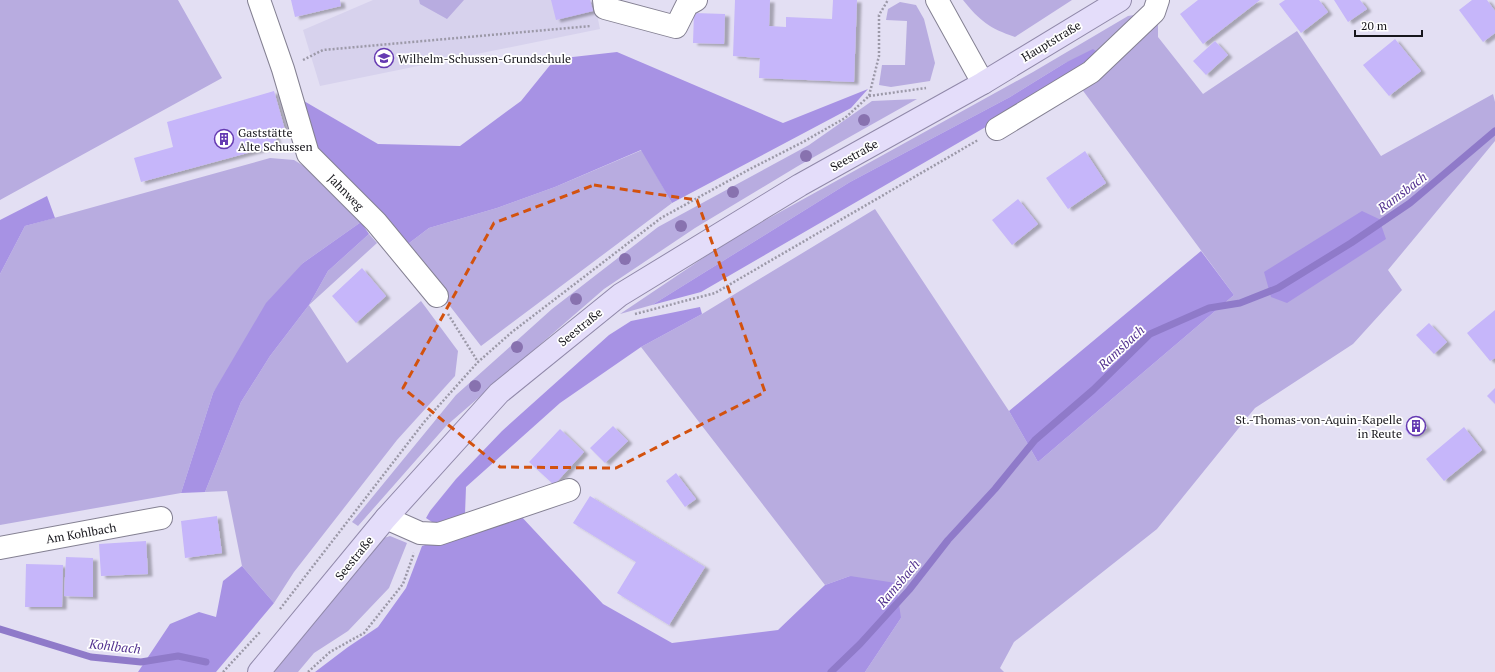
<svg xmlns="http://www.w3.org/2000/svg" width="1495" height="672" font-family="'PT Serif',serif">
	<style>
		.built { fill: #d7d2ed }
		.green { fill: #b8ace0 }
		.forest { fill: #a792e4 }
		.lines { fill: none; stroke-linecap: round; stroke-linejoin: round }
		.stream { stroke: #8f7ac9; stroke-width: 7 }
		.building { fill: #c6b6fa; filter: url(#shadow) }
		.minor-casing { stroke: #848092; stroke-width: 24 }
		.major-casing { stroke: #9189aa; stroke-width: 24 }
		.path { stroke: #9c99a8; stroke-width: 2.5; stroke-dasharray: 2 2; stroke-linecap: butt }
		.minor { stroke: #fff; stroke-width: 22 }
		.major { stroke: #e4ddfa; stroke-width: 22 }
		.tree { fill: #8872af }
		.marked { fill: none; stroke: #d3520e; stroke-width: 3; stroke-dasharray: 8 5; stroke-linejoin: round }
		.labels { text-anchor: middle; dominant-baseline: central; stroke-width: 3.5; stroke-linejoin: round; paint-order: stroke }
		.street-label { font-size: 12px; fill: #17161c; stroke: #fff }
		.poi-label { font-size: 12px; fill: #17161c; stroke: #fff; text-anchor: start }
		.water-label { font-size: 13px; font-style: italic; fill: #52318f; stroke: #fff }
	</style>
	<defs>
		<filter id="shadow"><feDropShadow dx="4.5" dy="2.5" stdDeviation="1" flood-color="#0004"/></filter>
	</defs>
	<rect width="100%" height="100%" fill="#e3dff3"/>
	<!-- built -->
	<path class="built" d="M373,0H594L600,29L320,86L303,30Z"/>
	<!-- green -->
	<path class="green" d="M0,0H178L222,78L0,200Z
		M419,0H464L447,19L420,4Z
		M963,0H1072L1015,37C989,28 980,21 963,0Z
		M900,2L916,5L924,19L935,63L930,81L891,87L879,85L882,65H905L907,21L886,20L888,9Z
		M1134,15L1138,20L1099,53L1065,63L1010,97L850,182L652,305L620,314L733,238L1033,72L1128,16Z
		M1158,23V37L1203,94L1297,31L1381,156L1493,94L1495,102V141L1388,270L1402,290L1353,344L1255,408L1157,529L1014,642L1000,668L1004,672H865L901,618L850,576L825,585L641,347L702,314L875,209L1009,411L1038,462L1234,295L1081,88Z
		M917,99L798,166L695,228L604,289L446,426L358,526L352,522L456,395L552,309L658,227L809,145L872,101Z
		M642,150L672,203L481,346L404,247L429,228L497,208L555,187Z
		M270,158L294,160L307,168L361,222L303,263L213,393L181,493L0,525V274L25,226Z
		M369,234L377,243L309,305L347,363L421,301L458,351L455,376L397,440L294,572L274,603L242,566L227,491L205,492L241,402L270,356L309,305L328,271Z
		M390,536L407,543L389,588L348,631L314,653L298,672H274L378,540Z"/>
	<!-- forest -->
	<path class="forest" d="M1093,49L1099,53L1077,74L701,292L652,305L850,182L1010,97L1065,63Z
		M617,52L783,123L868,89L851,108L672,203L641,150L555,187L497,208L429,228L404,247L312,150L297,97L378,144L460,146L521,101L555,59Z
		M47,196L55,218L25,226L0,274V220Z
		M1362,211L1379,219L1386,239L1287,303L1271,297L1264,272Z
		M361,222L369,234L328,271L309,305L270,356L241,402L205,492L181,493L213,393L266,303L303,263Z
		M1201,251L1234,295L1038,462L1009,411Z
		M700,307L702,314L641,347L560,403L466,487L465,514L435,524L426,518L430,511L456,479L502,431L609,335L631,321Z
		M519,514L603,604L672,643L778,630L825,585L850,576L896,583L901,618L865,672H315L348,647L378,627L406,588L422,546Z
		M242,566L274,603L216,672H138L170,624L199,612L216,617L223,581Z"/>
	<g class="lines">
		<!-- stream -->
		<path class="stream" d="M0,629L91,657L141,662L178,656L206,662
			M831,672L860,644L909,590L948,540L995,489L1035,440L1093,390L1150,334L1209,308L1240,303L1278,288L1351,243L1410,203L1495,131"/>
	</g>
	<!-- building -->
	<path class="building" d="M291,0H340L341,6L295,17Z
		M551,0H590L593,11L556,20Z
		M735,0H770L769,26L786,27V17L832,19L833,0H857L854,82L759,78L760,58L733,56Z
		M1198,0H1260L1203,44L1180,14Z
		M1285,0H1319L1328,12L1301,33L1279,4Z
		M1334,0H1360L1367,9L1348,22Z
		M1472,0H1487L1495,11V33L1483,42L1459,10Z
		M694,13L725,14L724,44L693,43Z
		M1395,39L1421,71L1389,96L1363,65Z
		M1215,41L1228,55L1206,75L1193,61Z
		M274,91L285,130L275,134L277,145L141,182L134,158L173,147L167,122Z
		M1085,151L1106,183L1068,209L1046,178Z
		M1018,199L1038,224L1012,245L992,220Z
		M362,268L386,296L356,323L332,296Z
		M1495,310V358L1490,361L1467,333Z
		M1429,323L1447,342L1434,354L1416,335Z
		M1495,388V404L1487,396Z
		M1419,416L1427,428L1416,435H1409L1405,429L1407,424Z
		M613,426L628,441L605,463L590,448Z
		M1464,427L1482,450L1444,481L1426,459Z
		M560,429L584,452L554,485L529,462Z
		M676,473L696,499L685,507L666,481Z
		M590,496L705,567L669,625L617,593L636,562L573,523Z
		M217,516L222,553L185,558L181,521Z
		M146,541L148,574L101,576L99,544Z
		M66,557L93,558V597L64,596Z
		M26,564L63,565L62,607H25Z"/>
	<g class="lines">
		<!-- minor casing -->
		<g class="minor-casing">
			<path id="minor" d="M259,0L283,69L308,154L376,222L437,296
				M604,0L605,8L676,27L687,5L696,0
				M937,0L983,83
				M997,129L1091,72L1154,12L1158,0
				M386,518L420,533L439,534L569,490
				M0,548L161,518"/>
		</g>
		<!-- major casing -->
		<g class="major-casing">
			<path id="major" d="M259,672L386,518L499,393L620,295L800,185L983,83L1120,0"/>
		</g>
		<!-- path -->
		<path class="path" d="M303,60L323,50L591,26
			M869,96L926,88
			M448,314L478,362
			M635,314L715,293L978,140
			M280,609L425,421L478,362L512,332L661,218L750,169L803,142L845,118L869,96L879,56V15L888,0
			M223,672L260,632
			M308,672L330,652L364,633L403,584L414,553"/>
		<!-- minor -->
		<use href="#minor" class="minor"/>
		<!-- major -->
		<use href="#major" class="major"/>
	</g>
	<!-- trees -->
	<g class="tree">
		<circle cx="864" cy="120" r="6"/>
		<circle cx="806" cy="156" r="6"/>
		<circle cx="733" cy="192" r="6"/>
		<circle cx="681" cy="226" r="6"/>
		<circle cx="625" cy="259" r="6"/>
		<circle cx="576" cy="299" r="6"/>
		<circle cx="517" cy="347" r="6"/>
		<circle cx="475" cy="386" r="6"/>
	</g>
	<!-- marked area -->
	<path class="marked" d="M594,185L697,200L765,392L616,468L500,467L403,388L494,223Z"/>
	<!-- icons -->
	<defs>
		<g id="school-ring" transform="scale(1)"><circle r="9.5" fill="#fff" stroke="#653ab2" stroke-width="1.5"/><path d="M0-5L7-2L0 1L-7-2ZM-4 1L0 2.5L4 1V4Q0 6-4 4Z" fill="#653ab2"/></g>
		<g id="building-ring" transform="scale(1)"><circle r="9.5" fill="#fff" stroke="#653ab2" stroke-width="1.5"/><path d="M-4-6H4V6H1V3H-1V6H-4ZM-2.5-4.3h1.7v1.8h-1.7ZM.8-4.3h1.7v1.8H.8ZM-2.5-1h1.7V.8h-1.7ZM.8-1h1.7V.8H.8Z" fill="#653ab2"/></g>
	</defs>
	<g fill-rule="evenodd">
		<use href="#school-ring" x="384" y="58"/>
		<use href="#building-ring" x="224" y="139"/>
		<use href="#building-ring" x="1416" y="426"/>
	</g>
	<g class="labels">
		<!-- street labels -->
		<g class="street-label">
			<text transform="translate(1051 41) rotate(-31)">Hauptstraße</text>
			<text transform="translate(854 155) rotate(-29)">Seestraße</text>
			<text transform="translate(346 192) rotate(45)">Jahnweg</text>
			<text transform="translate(580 327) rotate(-39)">Seestraße</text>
			<text transform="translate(81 533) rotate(-10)">Am Kohlbach</text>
			<text transform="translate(354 558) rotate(-51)">Seestraße</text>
		</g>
		<!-- poi labels -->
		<g class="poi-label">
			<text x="398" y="58">Wilhelm-Schussen-Grundschule</text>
			<text x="238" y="132">Gaststätte<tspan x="238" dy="14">Alte Schussen</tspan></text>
			<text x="1402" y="419" text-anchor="end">St.-Thomas-von-Aquin-Kapelle<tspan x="1402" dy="14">in Reute</tspan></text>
		</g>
		<!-- water labels -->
		<g class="water-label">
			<text transform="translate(1402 192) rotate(-37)">Ramsbach</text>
			<text transform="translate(1121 347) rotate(-43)">Ramsbach</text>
			<text transform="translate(898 583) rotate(-50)">Ramsbach</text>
			<text transform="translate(115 646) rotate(6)">Kohlbach</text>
		</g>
	</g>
	<!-- scale -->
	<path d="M1355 30v6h67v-6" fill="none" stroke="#17161c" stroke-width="2"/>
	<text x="1361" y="30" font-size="12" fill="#17161c" stroke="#ffffff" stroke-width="3" paint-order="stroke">20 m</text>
</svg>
